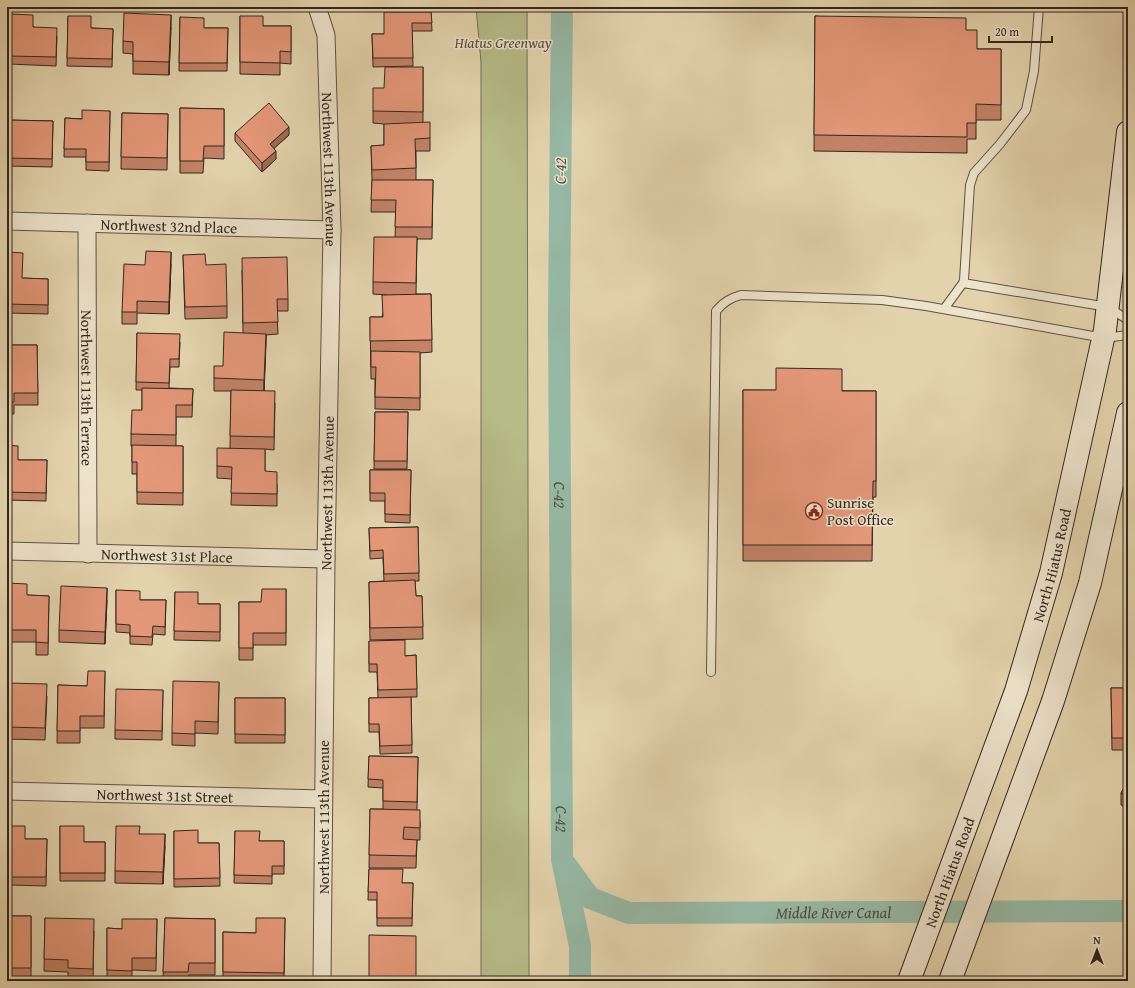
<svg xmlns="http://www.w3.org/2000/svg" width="1135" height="988" font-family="'Gentium Book Plus',serif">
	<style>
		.green { fill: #b6bb88; stroke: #747154 }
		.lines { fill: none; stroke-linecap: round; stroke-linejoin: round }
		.canal { stroke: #96b9a5; stroke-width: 22 }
		.service-casing { stroke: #5e5242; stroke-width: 10 }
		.minor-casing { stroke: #5e5242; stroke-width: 19 }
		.secondary-casing { stroke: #32271f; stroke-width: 24 }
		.service { stroke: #ede2ca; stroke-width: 8 }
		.minor { stroke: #ede2ca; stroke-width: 17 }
		.secondary { stroke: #ede2ca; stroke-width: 22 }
		.wall { fill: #c48368; stroke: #32271f }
		.shaded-wall { fill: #a06a55; stroke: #32271f }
		.building { fill: #e49879; stroke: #32271f }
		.labels { text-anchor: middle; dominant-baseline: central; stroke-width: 3; stroke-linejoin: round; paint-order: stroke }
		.park-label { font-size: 15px; font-style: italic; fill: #534c39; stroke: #ede2ca }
		.street-label { font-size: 15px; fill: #32271f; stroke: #ede2ca }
		.poi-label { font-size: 15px; fill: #32271f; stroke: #ede2ca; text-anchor: start }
		.water-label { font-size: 16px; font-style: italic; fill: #4b4c40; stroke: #ede2ca }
	</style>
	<rect width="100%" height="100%" fill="#e3d3ad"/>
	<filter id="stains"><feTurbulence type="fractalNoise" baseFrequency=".005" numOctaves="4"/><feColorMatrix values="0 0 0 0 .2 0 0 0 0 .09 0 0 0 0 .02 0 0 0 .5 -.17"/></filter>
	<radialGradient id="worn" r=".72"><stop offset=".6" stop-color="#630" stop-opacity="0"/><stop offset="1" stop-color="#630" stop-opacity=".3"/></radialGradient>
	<!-- green -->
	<path class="green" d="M476,7H527L529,981H481V62Z"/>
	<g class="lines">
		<!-- canal -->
		<g class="canal">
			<path id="s1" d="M562,7L559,315L562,859L580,946V981"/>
			<path id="s2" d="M566,865L590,898L629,913L1128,911"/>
		</g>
		<!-- service casing -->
		<g class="service-casing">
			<path id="service" d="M963,283L1108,307L1128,320
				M944,309L963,283L964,280L970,185L974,173L1000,144L1026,110L1034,71L1039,7
				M711,672L716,311C724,302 730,298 741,295L882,300L926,306L1104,338L1128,335"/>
		</g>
		<!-- minor casing -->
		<g class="minor-casing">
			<g id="minor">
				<path id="s3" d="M317,7L326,35L332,230L326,559L322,981"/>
				<path id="s4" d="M7,221L332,230"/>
				<path id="s5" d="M87,223L88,554"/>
				<path id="s6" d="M7,551L326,559"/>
				<path id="s7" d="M7,791L323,799"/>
			</g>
		</g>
		<!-- secondary casing -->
		<g class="secondary-casing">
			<g id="secondary">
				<path id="s8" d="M909,981L1016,691L1051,573L1105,330L1128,132"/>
				<path d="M950,981L1053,701L1090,583L1128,413"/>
			</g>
		</g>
		<!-- service -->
		<use href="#service" class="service"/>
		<!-- minor -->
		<use href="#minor" class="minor"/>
		<!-- secondary -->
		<use href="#secondary" class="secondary"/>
	</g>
	<!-- wall -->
	<path class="wall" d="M431,12L432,31H412L413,66L373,67L372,34H384Z
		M68,16L91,28L113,29L112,67L67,66Z
		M240,16L263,26H291V64L280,63V75L240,74Z
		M815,16L966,30L977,49H1001V120H976V139H967V153L814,151Z
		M180,17L204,28H228L227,71H179Z
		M33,27L57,36L56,66L9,64V56Z
		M171,27L169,75L133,74V54L123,53V41Z
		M423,67V122L430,138V151H416V180H433L432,239H417L416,294H431L432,352L420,353V410L375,409V379H371L370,317H382L387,295L373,294V282L395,237L396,212H371L372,181L371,146L384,145V124L373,123V111L384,88Z
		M180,108L224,109V159L204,158L203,173H180Z
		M110,111L109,171L86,170V157H64L65,118L82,119Z
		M122,113L168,114L167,170L121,169Z
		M7,120L53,121L52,167L7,166Z
		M235,133L289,135L274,148L276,159L262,172L235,141Z
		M7,252L22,278L48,279V314L7,313Z
		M183,255L206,265L227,306V318L185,319Z
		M171,264L169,314L137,313V324H122V312L145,265Z
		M242,270L288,299V311H277L278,334L266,335L264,391L275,403L274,450L265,449V471L277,484V506L231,505L232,479L217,478V466L230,448L231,391H214V378L223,366L243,333Z
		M137,333L180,342L179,367H170L169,388L193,389L192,417H176V446H183V505L137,504V474H132V446H131V434L142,410V390H136Z
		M7,345H37L38,405H14V414H7Z
		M743,390L876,391V497H873L872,561H743Z
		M375,412H408L407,469H374Z
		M7,445L18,460H47L46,501L7,500Z
		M370,470H411L410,523L385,522V501H370Z
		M418,527L419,581H415L416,596H422L423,639L370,640L369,582L384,581L383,558L370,559L369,528Z
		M7,583L27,595L49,596L48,655H36V642H7Z
		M286,589V645H253V660H239V602H261Z
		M116,590L140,600H166L165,635L153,634L152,645L130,644V633L116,632Z
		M175,592L198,604H220V641L174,640Z
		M107,600L105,644L59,642V630Z
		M369,641L405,656L416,655L417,697H411L412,753L380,754L379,732H369V698H378L377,672H369Z
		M105,671L104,728H80V743H57L58,685L87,686Z
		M219,682L218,734L195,733V746L172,745V733Z
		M7,683L47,696L45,740L7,739Z
		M1111,688H1128V750H1112Z
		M163,690L162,740L115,739V730Z
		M235,698H285V743H235Z
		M369,756L418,757L417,810L420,822V840H417L416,868H369L370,809H383V788L368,787Z
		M1128,781V809L1121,805V793Z
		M7,826L25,839H47L46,886L10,885V875H7Z
		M60,826L84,842H105V881H60Z
		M174,831L198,843H219L220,886L174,887Z
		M235,831L260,841H284V874H272V884L234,883Z
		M140,834L165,846L163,884L115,883V871Z
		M369,869L403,883H413L412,926H377V900H368Z
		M7,916H31V980H7Z
		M45,918L94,931L93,981L68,980V972L44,971Z
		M165,918L215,919V975H189L188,981H163Z
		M285,918L284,981H223V932L256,933Z
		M157,919L156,971L132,970V981H107V928L122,929Z"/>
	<!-- shaded-wall -->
	<path class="shaded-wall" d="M373,7H383L373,11Z
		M171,15V27L169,75V62Z
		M289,127V135L270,152V144Z
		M276,151V159L262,172V163Z
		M171,252V264L169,314V302Z
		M266,334V346L264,392V380Z
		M107,588V600L105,644V632Z
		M165,834V846L163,884V872Z"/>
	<!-- building -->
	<path class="building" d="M384,12H431L432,23H412L413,58H373L372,34H384Z
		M124,13L171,15L169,62L133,61V42L123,41Z
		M10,14L33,15V27L57,28L56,57L9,56Z
		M68,16H91V28L113,29L112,59L67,58Z
		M240,16H263V26H291V52L280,51V63L240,62Z
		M815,16L966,18V30H977V49H1001V105L976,104V123H967V137L814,135Z
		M180,17L204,18V28H228L227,63H179Z
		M385,67H423V112L373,111V88H384Z
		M269,103L289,127L270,144L276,151L262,163L235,133Z
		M180,108L224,109V146H204L203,161H180Z
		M82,110L110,111L109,162H86V149H64L65,118L82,119Z
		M122,113L168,114L167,158L121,157Z
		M7,120L53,121L52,159L7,158Z
		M430,122V138L415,139L416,168L372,170L371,146L384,145V124Z
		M372,180H433L432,227H395L396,200H371Z
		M374,237H417L416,283L373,282Z
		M146,251L171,252L169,302L137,301V312H122L124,264L145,265Z
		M7,252L23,253L22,278L48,279V305L7,304Z
		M205,254L206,265L226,264L227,306L185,307L183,255Z
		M287,257L288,299H277L278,322L243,323L242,258Z
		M431,294L432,340L370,341V317H383L382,295Z
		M224,332L266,334L264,380L214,378V366H223Z
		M137,333L180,334L179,359H170L169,383L136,382Z
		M7,345H37L38,393H14V402H7Z
		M371,351L420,352V398L375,397L376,367H371Z
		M776,368L842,369V391H876V481H873L872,545H743V390H776Z
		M142,388L193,389L192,405H176V435L131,434L132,410H142Z
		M231,390L275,391L274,437L230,436Z
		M375,412H408L407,461H374Z
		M7,445L18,446V460H47L46,493L7,492Z
		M132,445L183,446V493L137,492V462H132Z
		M217,448L265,449V471L277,472V494L231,493L232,467L217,466Z
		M370,470H411L410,515L385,514V493H370Z
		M418,527L419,573L384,574L383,550L370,551L369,528Z
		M415,580L416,596H422L423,627L370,628L369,582Z
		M7,583L27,584V595L49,596L48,643L36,642V630H7Z
		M61,586L107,588L105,632L59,630Z
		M262,589H286V633H253V648H239V602H261Z
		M116,590L140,591V600H166L165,627L153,626L152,637L130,636V625L116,624Z
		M175,592H198V604H220V632L174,631Z
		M405,640V656L416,655L417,689L378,690L377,664H369V641Z
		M88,671H105L104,716H80V731H57L58,685L87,686Z
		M173,681L219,682L218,722L195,721V734L172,733Z
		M7,683L47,684L45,728L7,727Z
		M1111,688H1128V738H1112Z
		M116,689L163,690L162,731L115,730Z
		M411,697L412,745L380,746L379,724H369V698Z
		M235,698H285V735L235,734Z
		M369,756L418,757L417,802L383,801V780L368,779Z
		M1128,781V797L1121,793Z
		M370,809L420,810V828L404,827L403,839L417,840L416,856L369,855Z
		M7,826H25V839H47L46,877H10V867H7Z
		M60,826H84V842H105V873H60Z
		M116,826H140L139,834H165L163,872L115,871Z
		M198,830V843H219L220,878L174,879V831Z
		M235,831H260L259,841H284V866H272V876L234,875Z
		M369,869H403L402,883H413L412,918H377V892H368Z
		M7,916H31V968H7Z
		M45,918L94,919L93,969L68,968V960L44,959Z
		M165,918L215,919V963H189L188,972H163Z
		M256,918H285L284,973L223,972V932L256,933Z
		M122,919H157L156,958H132V971L107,970V928L122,929Z
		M369,935L416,936V981H369Z"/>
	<!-- icons -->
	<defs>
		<g id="civic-ring" transform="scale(0.9)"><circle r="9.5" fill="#ede2ca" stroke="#8f2418" stroke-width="1.5"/><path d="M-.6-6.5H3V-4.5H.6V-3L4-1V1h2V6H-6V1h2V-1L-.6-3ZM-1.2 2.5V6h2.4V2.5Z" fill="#8f2418"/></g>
	</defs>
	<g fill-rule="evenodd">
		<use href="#civic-ring" x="814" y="511"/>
	</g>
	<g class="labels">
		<!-- park labels -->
		<g class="park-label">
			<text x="503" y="42">Hiatus Greenway</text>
		</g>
		<!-- street labels -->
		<g class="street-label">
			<text stroke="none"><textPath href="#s3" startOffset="164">Northwest 113th Avenue</textPath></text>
			<text stroke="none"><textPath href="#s4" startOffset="162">Northwest 32nd Place</textPath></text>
			<text stroke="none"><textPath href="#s5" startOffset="165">Northwest 113th Terrace</textPath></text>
			<text transform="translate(327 493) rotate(-89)">Northwest 113th Avenue</text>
			<text stroke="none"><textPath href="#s6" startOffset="160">Northwest 31st Place</textPath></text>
			<text stroke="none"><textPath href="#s8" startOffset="440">North Hiatus Road</textPath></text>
			<text stroke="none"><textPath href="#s7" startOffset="158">Northwest 31st Street</textPath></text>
			<text transform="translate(323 817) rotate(-90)">Northwest 113th Avenue</text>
			<text stroke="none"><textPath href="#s8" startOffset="116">North Hiatus Road</textPath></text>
		</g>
		<!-- poi labels -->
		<g class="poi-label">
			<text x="827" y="502">Sunrise<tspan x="827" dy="17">Post Office</tspan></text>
		</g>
		<!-- water labels -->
		<g class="water-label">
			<text transform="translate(560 171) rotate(-89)">C-42</text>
			<text stroke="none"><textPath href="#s1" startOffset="488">C-42</textPath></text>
			<text stroke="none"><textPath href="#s1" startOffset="812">C-42</textPath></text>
			<text stroke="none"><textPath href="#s2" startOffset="287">Middle River Canal</textPath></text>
		</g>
	</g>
	<!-- margin -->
	<rect width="1135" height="988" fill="none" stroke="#e3d3ad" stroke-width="24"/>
	<rect x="8" y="8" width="1119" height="972" fill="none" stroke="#32271f" stroke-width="2"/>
	<rect x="12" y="12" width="1111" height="964" fill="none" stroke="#32271f"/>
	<!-- north arrow -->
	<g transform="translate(1097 950)" stroke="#ede2ca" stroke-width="3" paint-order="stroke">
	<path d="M0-3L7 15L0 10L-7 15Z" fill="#32271f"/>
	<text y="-6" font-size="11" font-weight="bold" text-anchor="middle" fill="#32271f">N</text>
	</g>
	<!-- scale -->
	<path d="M989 36v6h63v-6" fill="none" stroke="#32271f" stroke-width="2"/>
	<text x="995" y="36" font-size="12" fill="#32271f" stroke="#ede2ca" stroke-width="3" paint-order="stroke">20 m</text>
	<rect width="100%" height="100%" filter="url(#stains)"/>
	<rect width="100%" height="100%" fill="url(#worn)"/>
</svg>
